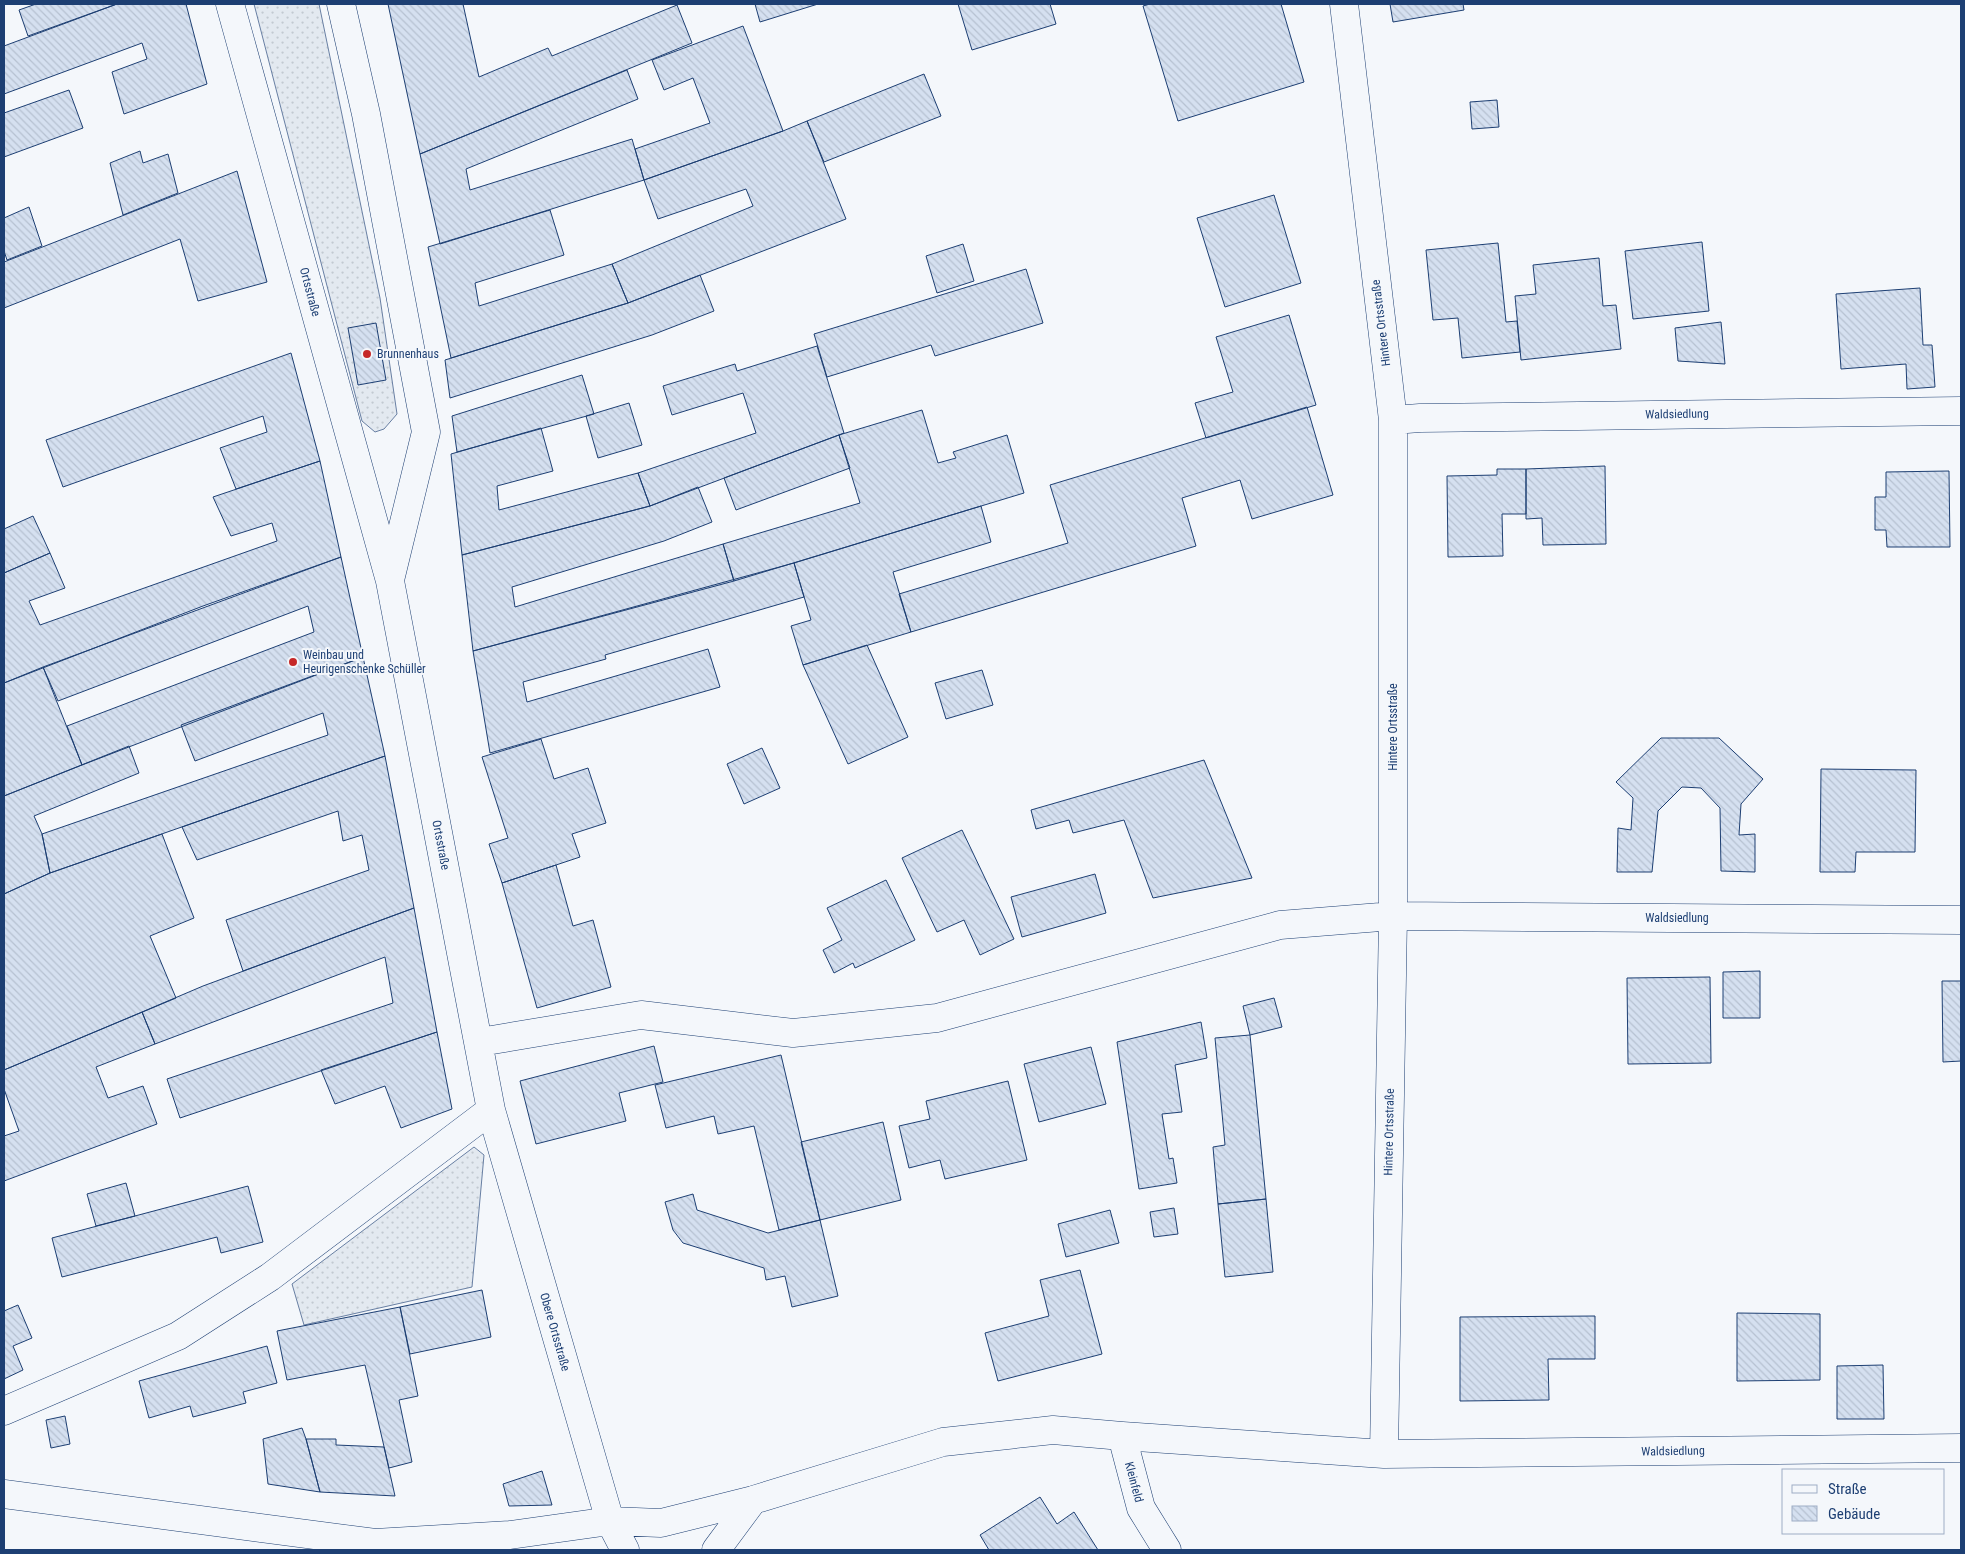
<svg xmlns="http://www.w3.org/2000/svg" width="1965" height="1554" font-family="'Roboto Condensed',sans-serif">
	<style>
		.grass { fill: url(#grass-dots); stroke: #687fa3 }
		.building { fill: url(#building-back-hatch); stroke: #1d3f73 }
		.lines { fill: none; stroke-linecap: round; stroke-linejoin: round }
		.street-casing { stroke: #1d3f73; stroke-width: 29 }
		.street { stroke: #f4f7fb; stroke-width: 28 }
		.poi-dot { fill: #c62828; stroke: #f4f7fb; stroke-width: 2 }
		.labels { text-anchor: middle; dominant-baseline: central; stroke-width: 4; stroke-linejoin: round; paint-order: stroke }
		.street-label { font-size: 12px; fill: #1d3f73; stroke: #f4f7fb }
		.poi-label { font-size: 12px; fill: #1d3f73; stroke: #f4f7fb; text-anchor: start }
	</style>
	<defs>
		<pattern id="grass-dots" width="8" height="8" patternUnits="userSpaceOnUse" patternTransform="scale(1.25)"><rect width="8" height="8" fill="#e3e9f0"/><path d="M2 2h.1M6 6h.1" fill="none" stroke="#c2c9d1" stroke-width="1.8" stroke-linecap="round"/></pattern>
		<pattern id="building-back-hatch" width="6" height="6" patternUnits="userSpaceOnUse" patternTransform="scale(1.25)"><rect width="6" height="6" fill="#d5e0f0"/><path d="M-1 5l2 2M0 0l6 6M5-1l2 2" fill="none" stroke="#b6c1d1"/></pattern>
	</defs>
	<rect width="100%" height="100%" fill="#f4f7fb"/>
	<!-- grass -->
	<path class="grass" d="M254,4H319L380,298L397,414L384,429L375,432L362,421Z
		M474,1147L484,1155L472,1287L304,1325L292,1284Z"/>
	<!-- building -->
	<path class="building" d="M36,4H117L28,36L19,10Z
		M117,4H186L207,84L124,114L112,72L147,59L142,43L4,94V46Z
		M388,4H463L479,77L548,48L552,56L677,5L692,43L420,154Z
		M755,4H818L760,22Z
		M958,4H1050L1056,24L972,50Z
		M1150,4H1281L1304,82L1178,121L1143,6Z
		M1390,4H1466H1463L1464,10L1393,22Z
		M743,26L783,131L644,180L635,149L710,123L693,78L664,90L652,60Z
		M627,70L638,99L466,169L470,190L632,139L644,180L440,244L420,154Z
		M924,74L941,116L824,162L807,121Z
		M69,90L83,128L4,157V113Z
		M1497,100L1499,127L1472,129L1470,102Z
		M807,121L846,219L628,303L612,264L753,206L746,189L658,219L644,180L783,131Z
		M140,151L143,163L168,154L178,193L123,215L110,163Z
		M237,171L267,282L198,301L180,239L4,308V262Z
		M1274,195L1301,283L1225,307L1197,218Z
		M29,207L42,246L7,260L4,251V218Z
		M550,210L564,255L475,283L479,306L612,264L628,303L451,358L428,247Z
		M1702,242L1709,311L1633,319L1625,251Z
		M1498,243L1506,322L1517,321L1520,352L1462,358L1458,318L1433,320L1426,250Z
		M963,244L974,281L937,293L926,256Z
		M1599,258L1603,306L1616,305L1621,349L1521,360L1515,296L1536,294L1533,265Z
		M1026,269L1043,323L935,356L931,345L827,377L814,334Z
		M700,275L714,311L652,335L450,398L445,360L628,303Z
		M1920,288L1923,345H1932L1935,387L1907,389L1906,364L1841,369L1836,294Z
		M1289,315L1316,405L1206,438L1195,403L1233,392L1216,337Z
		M1721,322L1725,364L1678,361L1675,328Z
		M376,323L386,380L358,385L348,328Z
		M817,346L844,433L650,506L638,473L756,433L743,393L672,415L663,386L735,364L737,371Z
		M291,353L320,461L236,489L220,448L267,432L263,416L63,487L46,440Z
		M582,375L594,414L457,452L452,416Z
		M629,403L642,445L598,458L586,416Z
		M1307,407L1333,495L1252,519L1240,480L1182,498L1196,546L911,632L899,594L1068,543L1050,485Z
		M922,410L938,463L956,458L953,452L1007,435L1024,493L734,581L723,544L860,503L839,435Z
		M541,428L553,471L497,486L499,510L638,473L650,506L462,555L451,454Z
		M839,435L850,468L736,510L724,478Z
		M320,461L341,557L203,606L4,683V573L50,553L65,588L29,601L40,625L277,541L272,523L231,536L213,497Z
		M1605,466L1606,544L1543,545L1542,518L1526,519V469Z
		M1497,469H1526V514H1502L1503,556L1448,557L1447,476L1497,475Z
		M1949,471L1950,547H1887L1886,530H1875V497H1886V472Z
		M698,487L712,522L664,541L512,587L515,607L723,544L734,581L473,651L462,555L650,506Z
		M981,506L991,542L893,572L911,632L803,665L791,626L811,620L794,563Z
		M33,516L50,553L4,573V529Z
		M341,557L363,657L82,765L67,726L314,632L308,606L58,701L43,667Z
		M794,563L804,597L605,655L606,659L523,682L527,702L708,649L720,687L490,753L473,651Z
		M867,645L908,737L848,764L803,665Z
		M363,657L385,756L50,873L42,834L328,735L323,713L195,761L181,725Z
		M43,667L82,765L4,796V683Z
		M982,670L993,705L946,719L935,683Z
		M1661,738H1719L1763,779L1741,804L1739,835L1755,834V872L1721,871L1720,808L1701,788L1682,787L1658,811L1652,872H1617L1618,828L1631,830L1633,798L1616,782Z
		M541,739L554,779L588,768L606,823L572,834L580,857L502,883L489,844L508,838L482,757Z
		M129,746L139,773L34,816L42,834L50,873L4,894V796Z
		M762,748L780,788L744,804L727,764Z
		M385,756L414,908L243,971L226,920L369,870L362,835L343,841L338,811L197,860L182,827Z
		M1204,760L1252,878L1153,898L1124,820L1073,833L1069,820L1036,829L1031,810Z
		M1821,769L1916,770L1915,852H1856L1855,872H1820Z
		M962,830L1014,939L980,955L964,920L937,932L902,858Z
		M162,834L194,918L150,936L176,998L4,1070V894L50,873Z
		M556,865L573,926L593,920L611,987L537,1008L502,883Z
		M1095,874L1106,913L1022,937L1011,897Z
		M886,880L915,940L855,968L853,963L834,973L823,950L842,940L827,908Z
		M414,908L437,1032L180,1118L167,1079L393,1003L385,957L155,1044L142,1012L203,986Z
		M1760,971V1018H1723V972Z
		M1710,977L1711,1063L1628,1064L1627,978Z
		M1942,981H1961V1061L1943,1062Z
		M1274,998L1282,1027L1250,1035L1243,1006Z
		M142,1012L155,1044L96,1067L108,1098L143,1086L157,1124L4,1181V1136L19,1131L4,1089V1070Z
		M1201,1022L1207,1058L1175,1065L1182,1112L1162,1114L1169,1159L1173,1158L1177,1183L1139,1189L1117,1042Z
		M437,1032L452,1109L401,1128L385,1086L335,1104L321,1070Z
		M1250,1035L1266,1199L1218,1204L1213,1147L1225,1145L1215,1038Z
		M654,1046L663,1082L619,1093L626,1121L536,1144L520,1081Z
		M1091,1047L1106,1104L1039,1122L1024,1064Z
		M781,1055L820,1220L779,1230L754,1126L718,1134L714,1116L666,1128L655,1085Z
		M1008,1081L1027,1160L945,1179L940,1160L909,1168L899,1126L930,1119L926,1101Z
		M883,1122L901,1200L820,1220L801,1142Z
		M126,1183L135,1216L96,1226L87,1194Z
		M248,1186L263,1242L221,1253L217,1237L62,1277L52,1238Z
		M693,1194L697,1210L768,1233L820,1220L838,1296L792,1307L785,1276L766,1280L764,1268L683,1243L673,1230L665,1202Z
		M1266,1199L1273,1272L1225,1277L1218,1204Z
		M1174,1208L1178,1234L1154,1237L1150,1212Z
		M1110,1210L1119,1243L1066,1257L1058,1224Z
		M1080,1270L1102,1354L998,1381L985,1333L1049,1316L1040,1280Z
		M482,1290L491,1337L410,1354L400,1307Z
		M18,1305L32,1338L13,1346L23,1370L4,1379V1311Z
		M400,1307L418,1396L399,1400L412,1462L389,1468L365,1365L287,1380L277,1331Z
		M1737,1313L1820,1314V1380L1737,1381Z
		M1595,1316V1359H1548L1549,1400L1460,1401V1317Z
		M267,1346L277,1383L243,1392L246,1403L193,1417L190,1406L149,1418L139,1381Z
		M1883,1365L1884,1419H1837V1366Z
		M65,1416L70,1444L51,1448L46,1420Z
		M302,1428L306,1439L320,1492L268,1484L263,1439Z
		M306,1439H336V1445L384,1447L395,1496L320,1492Z
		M542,1471L552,1505L509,1506L503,1484Z
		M1040,1497L1057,1524L1074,1512L1098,1550H989L980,1535Z"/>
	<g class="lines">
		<!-- street casing -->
		<g class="street-casing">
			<path id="street" d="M230,4L390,581L491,1110L610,1521L625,1550
				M341,4L366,114L426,432L390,580
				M1344,4L1393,420V916L1384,1454
				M1393,420L1420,418L1961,411
				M480,1042L641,1015L793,1033L937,1018L1280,925L1393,916L1961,920
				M4,1411L178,1336L270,1277L491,1110
				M1122,1436L1141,1508L1167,1550
				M4,1494L375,1543L510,1535L610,1521L661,1523L753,1500L943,1442L1053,1430L1122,1436L1384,1454L1961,1448
				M716,1550L753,1500"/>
		</g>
		<!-- street -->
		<use href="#street" class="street"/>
	</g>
	<!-- markers -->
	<g class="poi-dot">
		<circle cx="367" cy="354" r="5"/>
		<circle cx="293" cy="662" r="5"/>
	</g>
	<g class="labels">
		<!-- street labels -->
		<g class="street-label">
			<text transform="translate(310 292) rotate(75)">Ortsstraße</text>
			<text transform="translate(1381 323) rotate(-97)">Hintere Ortsstraße</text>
			<text transform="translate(1677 414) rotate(-1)">Waldsiedlung</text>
			<text transform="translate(1393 727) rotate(-90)">Hintere Ortsstraße</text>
			<text transform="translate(441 845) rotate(79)">Ortsstraße</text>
			<text x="1677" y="918">Waldsiedlung</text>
			<text transform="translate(1389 1132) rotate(-89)">Hintere Ortsstraße</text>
			<text transform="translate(555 1332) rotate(74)">Obere Ortsstraße</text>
			<text transform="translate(1673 1451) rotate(-1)">Waldsiedlung</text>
			<text transform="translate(1134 1482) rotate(75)">Kleinfeld</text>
		</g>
		<!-- poi labels -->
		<g class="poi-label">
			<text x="377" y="354">Brunnenhaus</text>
			<text x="303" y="655">Weinbau und<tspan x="303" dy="14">Heurigenschenke Schüller</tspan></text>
		</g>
	</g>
	<!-- border -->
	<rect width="1965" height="1554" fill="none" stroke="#1d3f73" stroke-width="10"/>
	<!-- legend -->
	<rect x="1782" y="1469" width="162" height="65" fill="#f4f7fb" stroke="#9eadc5"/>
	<rect x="1792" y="1485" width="25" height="8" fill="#f4f7fb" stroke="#9eadc5"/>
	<text x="1828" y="1494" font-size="15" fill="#1d3f73">Straße</text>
	<rect x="1792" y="1506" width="25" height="15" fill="url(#building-back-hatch)" stroke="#9eadc5"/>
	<text x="1828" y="1519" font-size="15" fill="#1d3f73">Gebäude</text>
</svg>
